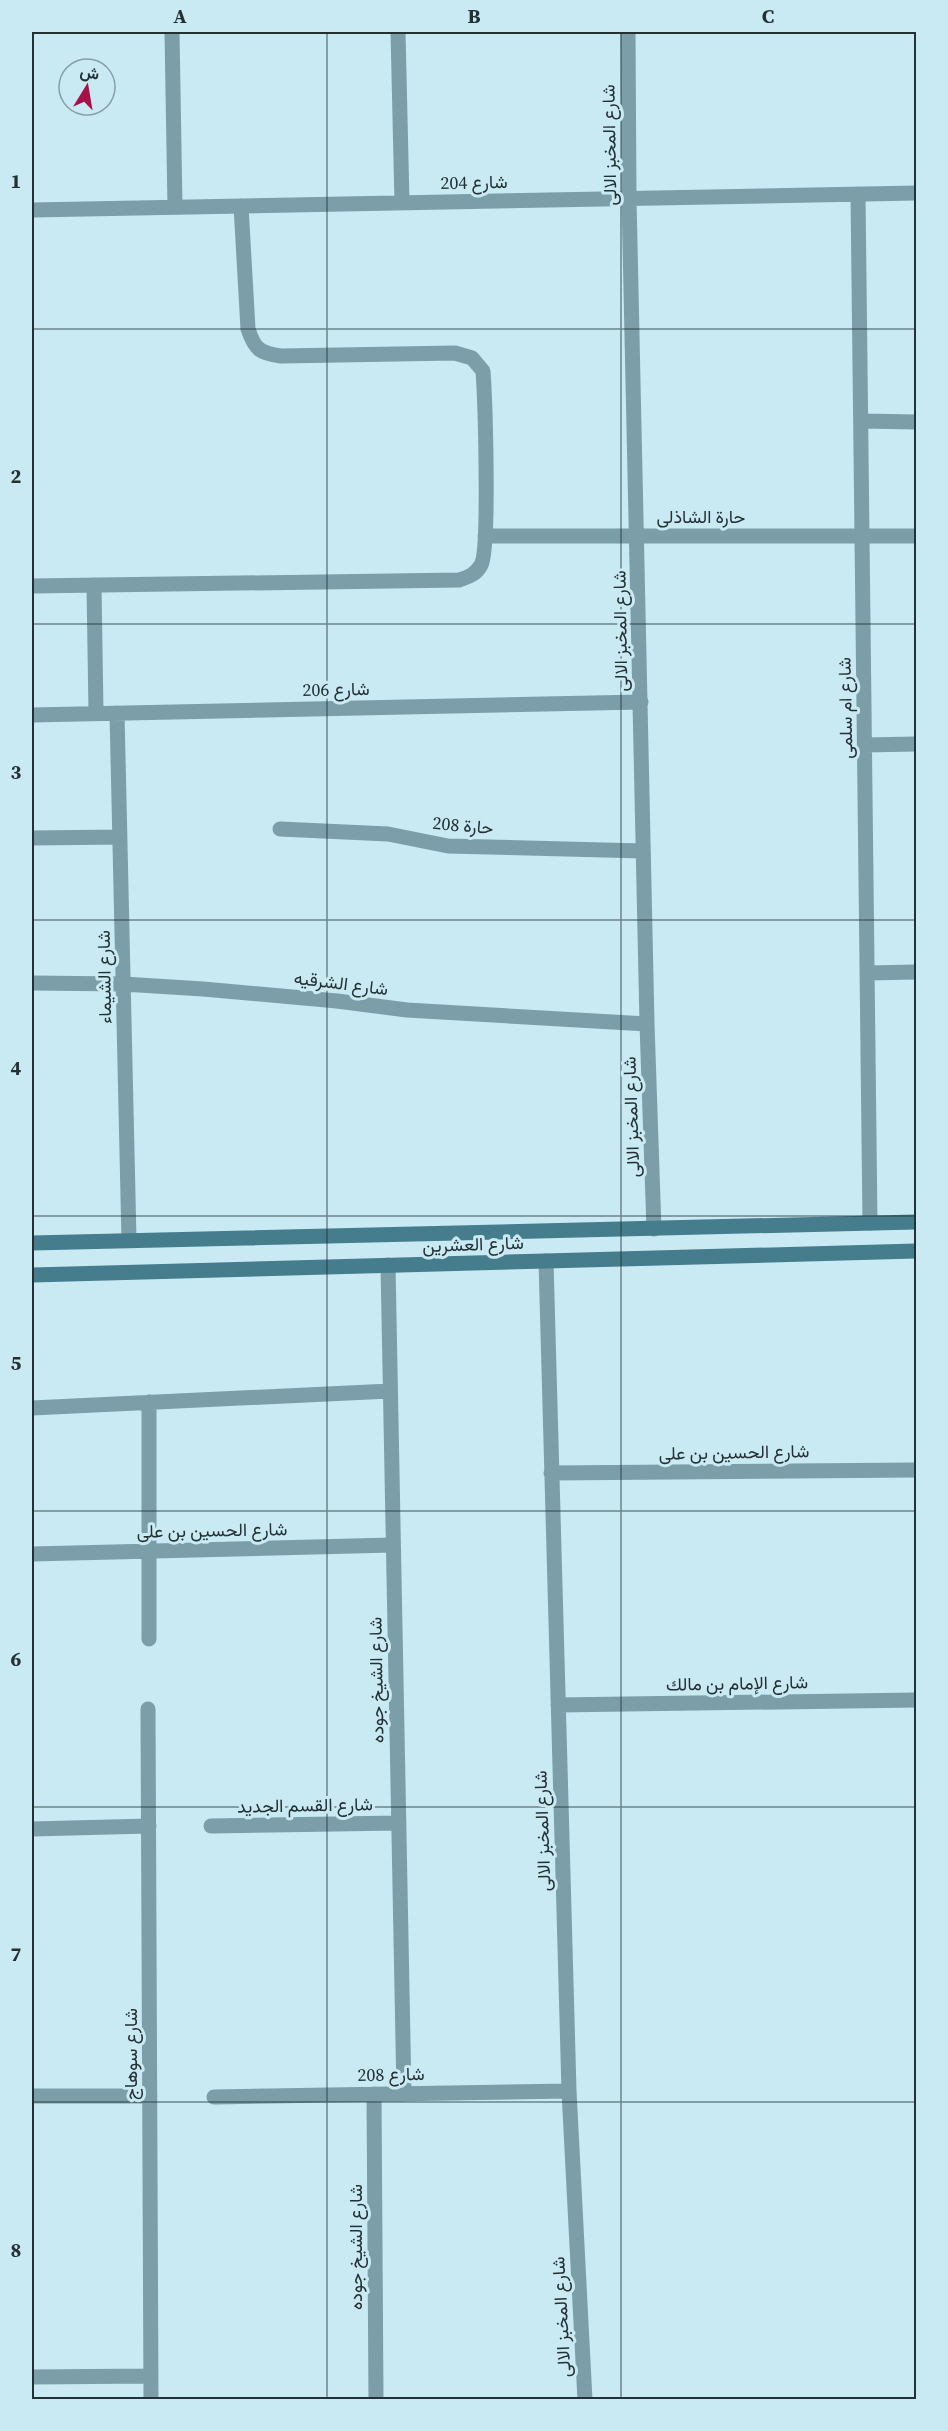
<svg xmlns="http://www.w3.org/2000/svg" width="948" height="2431" font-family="'Source Serif 4',Vazirmatn,serif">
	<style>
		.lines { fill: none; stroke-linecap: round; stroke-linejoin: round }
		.street { stroke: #7b9ea9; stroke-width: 15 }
		.secondary { stroke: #457d8c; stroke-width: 15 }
		.grid { fill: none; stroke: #233034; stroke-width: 1.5; stroke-opacity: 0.55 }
		.labels { text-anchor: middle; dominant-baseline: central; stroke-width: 6; stroke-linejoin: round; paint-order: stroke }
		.street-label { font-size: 18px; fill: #233034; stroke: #c9e9f3 }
		.neatline { fill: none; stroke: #233034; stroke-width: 2 }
		.grid-label { font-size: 20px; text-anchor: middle; font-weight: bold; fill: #233034 }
	</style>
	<rect width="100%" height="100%" fill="#c9e9f3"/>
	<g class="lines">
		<!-- street -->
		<path class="street" d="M172,32L175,207
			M398,32L402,203
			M628,32L629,198L647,1024L654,1229
			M858,194L870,1223
			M32,210L916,193
			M862,421L916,422
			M485,536H916
			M94,585L96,713
			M32,586L459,580C469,577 476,574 481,565C490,550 485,399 483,371L472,358L455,353L281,356C260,353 255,350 248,329L241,206
			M117,713L129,1240
			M32,715L641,702
			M865,745L916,744
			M280,829L388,834L448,846L643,851
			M32,838L120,837
			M867,973L916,972
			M32,983L123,984L203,989L337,1001L407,1010L647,1024
			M546,1261L569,2091L585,2400
			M388,1265L404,2094
			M149,1402V1639
			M32,1408L390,1391
			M551,1473L916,1470
			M32,1554L393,1545
			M558,1705L916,1700
			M148,1709L151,2400
			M211,1826L399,1823
			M32,1829L149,1826
			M374,2094L376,2400
			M32,2096H150
			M214,2097L569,2091
			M32,2377L151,2376"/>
		<!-- secondary -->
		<path class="secondary" d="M32,1243L916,1222
			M32,1275L916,1251"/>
	</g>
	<!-- grid -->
	<path class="grid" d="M327,32V2400M621,32V2400M32,329H916M32,624H916M32,920H916M32,1216H916M32,1511H916M32,1807H916M32,2102H916"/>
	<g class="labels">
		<!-- street labels -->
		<g class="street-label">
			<text transform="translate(609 145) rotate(-91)">شارع المخبز الالى</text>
			<text transform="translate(474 182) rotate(-1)">شارع 204</text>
			<text x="701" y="516">حارة الشاذلى</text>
			<text transform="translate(620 631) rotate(-91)">شارع المخبز الالى</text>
			<text transform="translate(336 689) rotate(-1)">شارع 206</text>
			<text transform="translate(845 708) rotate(-91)">شارع ام سلمى</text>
			<text transform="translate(463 825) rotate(5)">حارة 208</text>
			<text transform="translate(104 977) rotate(-91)">شارع الشيماء</text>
			<text transform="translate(341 983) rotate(7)">شارع الشرقيه</text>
			<text transform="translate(631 1117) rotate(-92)">شارع المخبز الالى</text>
			<text transform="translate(473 1244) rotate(-2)">شارع العشرين</text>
			<text transform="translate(734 1452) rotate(-1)">شارع الحسين بن على</text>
			<text transform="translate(212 1530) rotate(-1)">شارع الحسين بن على</text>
			<text transform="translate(376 1680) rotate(-91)">شارع الشيخ جوده</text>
			<text transform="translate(737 1683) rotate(-1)">شارع الإمام بن مالك</text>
			<text transform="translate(305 1805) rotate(-1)">شارع القسم الجديد</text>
			<text transform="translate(542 1831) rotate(-92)">شارع المخبز الالى</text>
			<text transform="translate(130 2054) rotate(-90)">شارع سوهاج</text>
			<text transform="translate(391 2074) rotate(-1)">شارع 208</text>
			<text transform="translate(355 2247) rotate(-90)">شارع الشيخ جوده</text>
			<text transform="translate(561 2317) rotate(-93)">شارع المخبز الالى</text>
		</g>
	</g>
	<!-- border -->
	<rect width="948" height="2431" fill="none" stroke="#c9e9f3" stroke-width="66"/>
	<!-- north arrow -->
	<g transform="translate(87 87) rotate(11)"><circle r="28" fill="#c9e9f3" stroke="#879fa7" stroke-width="1.5"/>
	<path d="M0-4.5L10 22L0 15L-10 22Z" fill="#a71148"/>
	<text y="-9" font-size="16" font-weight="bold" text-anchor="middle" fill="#233034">ش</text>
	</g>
	<rect x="33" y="33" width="882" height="2365" class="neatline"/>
	<g class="grid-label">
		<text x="180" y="23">A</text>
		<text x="474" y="23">B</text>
		<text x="768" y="23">C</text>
		<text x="16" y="188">1</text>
		<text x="16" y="483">2</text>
		<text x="16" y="779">3</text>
		<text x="16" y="1075">4</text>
		<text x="16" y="1370">5</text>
		<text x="16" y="1666">6</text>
		<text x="16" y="1961">7</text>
		<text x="16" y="2257">8</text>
	</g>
</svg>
